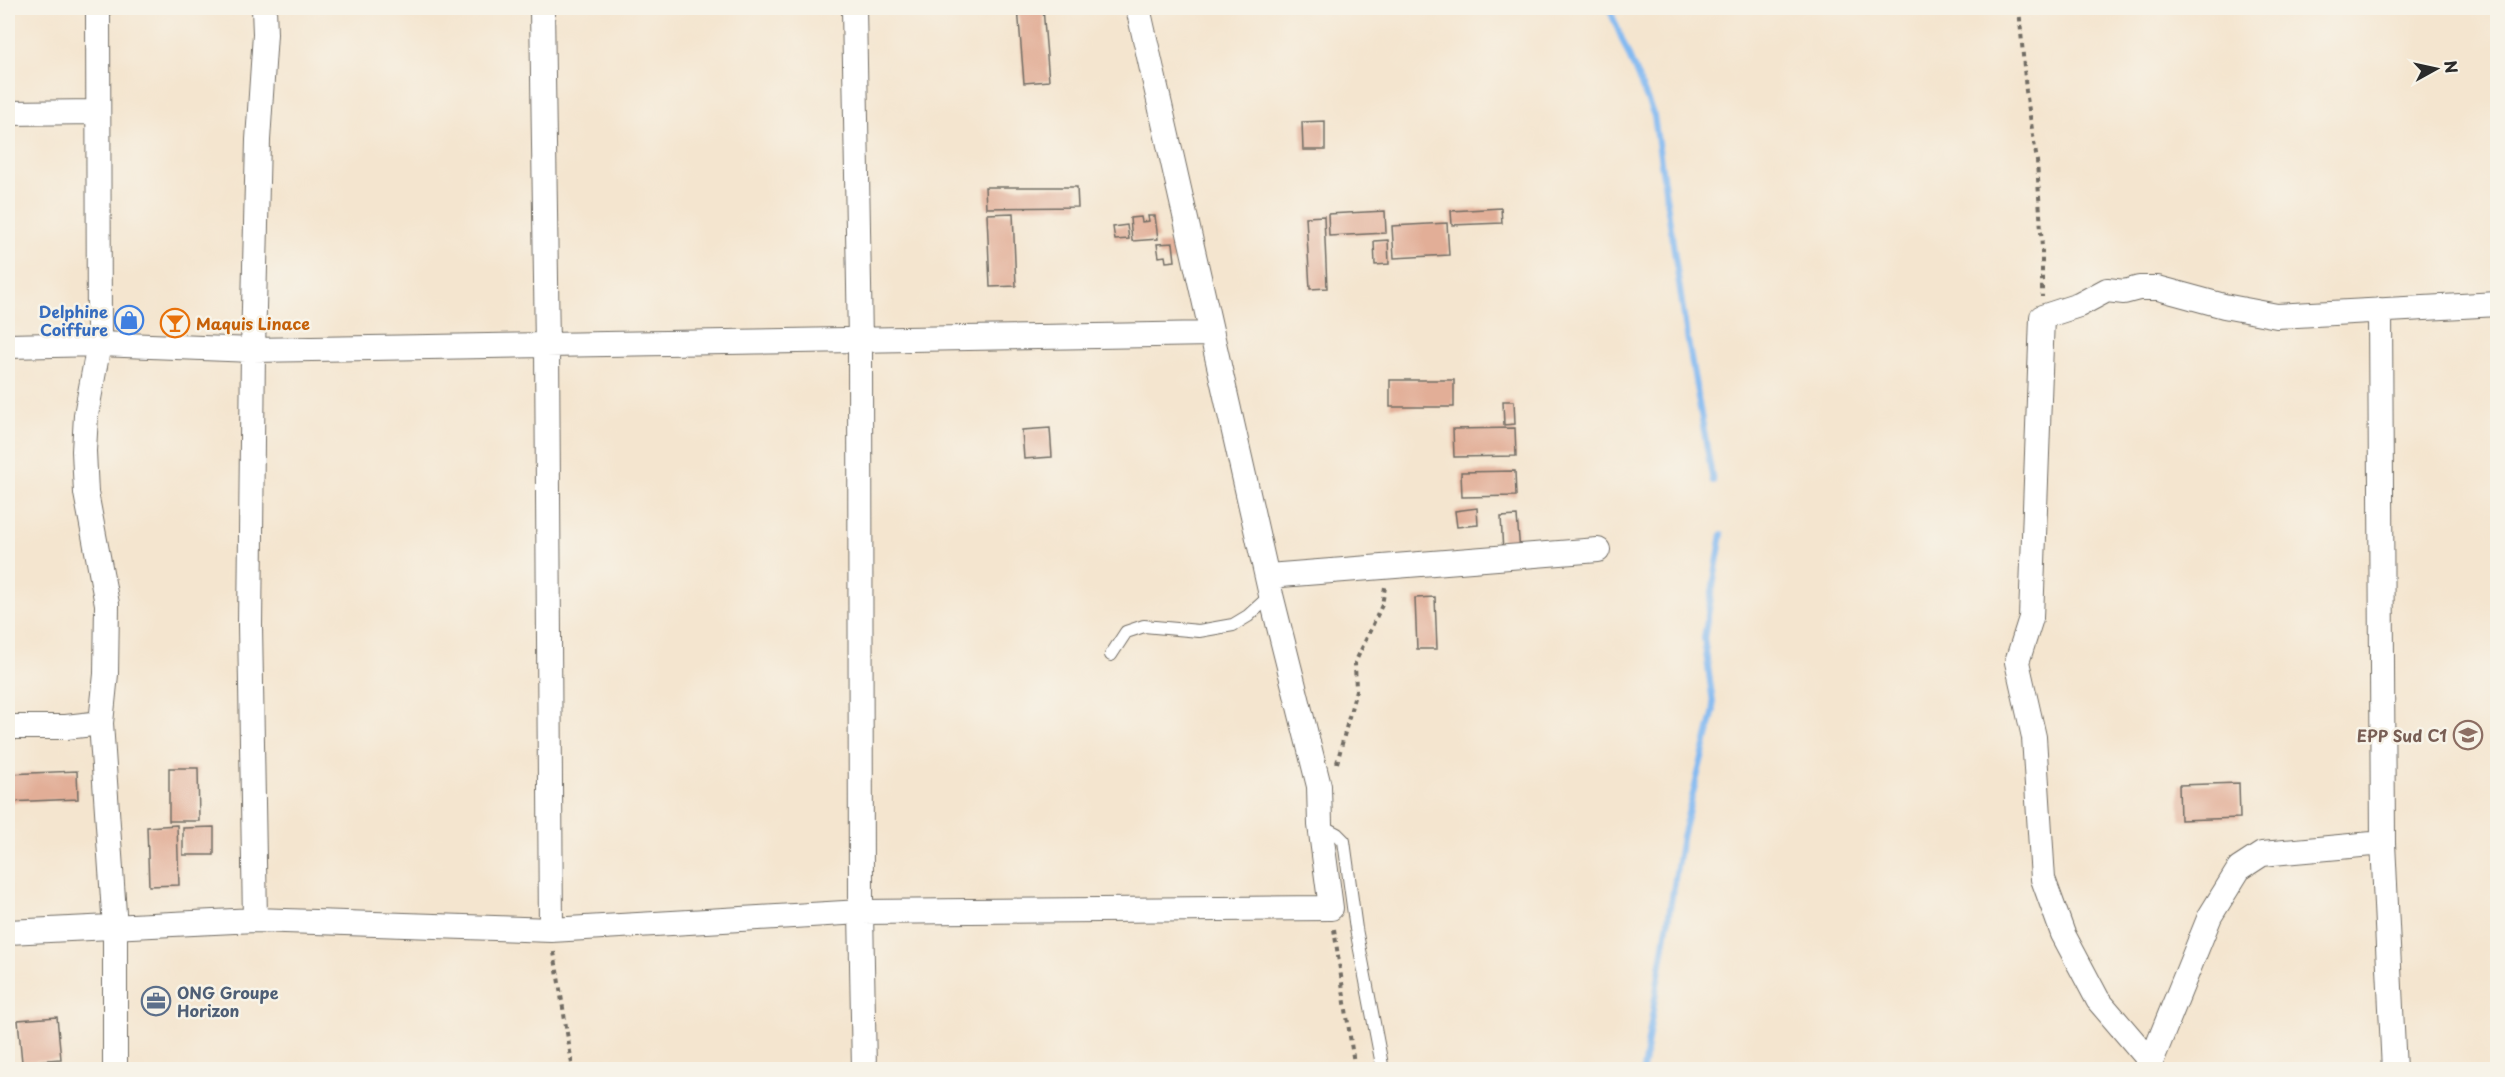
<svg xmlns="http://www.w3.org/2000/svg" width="2505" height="1077" font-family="'Playpen Sans',sans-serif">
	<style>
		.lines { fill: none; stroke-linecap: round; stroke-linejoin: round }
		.stream { stroke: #82b9f1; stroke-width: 6 }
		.building { fill: #e2ae97 }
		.service-casing { stroke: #716c64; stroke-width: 14 }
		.minor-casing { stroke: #716c64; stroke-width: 26 }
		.path { stroke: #716c64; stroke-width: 4; stroke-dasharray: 4.5 4.5; stroke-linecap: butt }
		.service { stroke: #fff; stroke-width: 12 }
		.minor { stroke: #fff; stroke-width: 24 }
		.labels { text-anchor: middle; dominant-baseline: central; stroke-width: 5; stroke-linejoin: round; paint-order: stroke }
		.shop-label { font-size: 16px; font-weight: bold; fill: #366cbe; stroke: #f7f3e8; text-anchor: end }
		.food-label { font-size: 16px; font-weight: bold; fill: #c56008; stroke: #f7f3e8; text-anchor: start }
		.education-label { font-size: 16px; font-weight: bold; fill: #785e54; stroke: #f7f3e8; text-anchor: end }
		.service-label { font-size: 16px; font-weight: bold; fill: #4e5e75; stroke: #f7f3e8; text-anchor: start }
	</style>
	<rect width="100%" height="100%" fill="#f7f3e8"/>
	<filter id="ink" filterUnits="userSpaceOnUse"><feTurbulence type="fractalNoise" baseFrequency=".0167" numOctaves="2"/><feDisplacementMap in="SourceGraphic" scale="12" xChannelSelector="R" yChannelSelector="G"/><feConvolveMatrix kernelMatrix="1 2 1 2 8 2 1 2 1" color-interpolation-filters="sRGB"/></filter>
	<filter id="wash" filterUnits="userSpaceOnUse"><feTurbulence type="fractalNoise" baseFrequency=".008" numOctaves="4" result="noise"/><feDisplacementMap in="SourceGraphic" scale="24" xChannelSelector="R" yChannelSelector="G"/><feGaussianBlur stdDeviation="1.35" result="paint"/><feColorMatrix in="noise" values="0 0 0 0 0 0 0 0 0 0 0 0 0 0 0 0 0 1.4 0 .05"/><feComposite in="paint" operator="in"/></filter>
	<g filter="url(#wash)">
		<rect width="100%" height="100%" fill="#f4e5cf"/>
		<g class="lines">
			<!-- stream -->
			<path class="stream" d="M1609,8L1654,116L1686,330L1713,482
				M1643,1070L1682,837L1714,710L1704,638L1722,534"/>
		</g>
		<g id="blocks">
			<!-- building -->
			<path class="building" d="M1018,8H1043L1049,81L1024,83Z
				M1325,121V150H1303L1302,122Z
				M985,187H1077L1078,207L986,208Z
				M1501,208L1502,223L1452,225L1451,211Z
				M1385,211L1386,233L1329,236L1328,214Z
				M1013,213L1016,286L990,287L987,214Z
				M1148,216H1155L1158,239L1132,241L1130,218L1141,217L1142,222L1149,221Z
				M1324,216L1327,288L1310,289L1306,217Z
				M1447,223L1449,255L1394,258L1392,226Z
				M1127,225L1129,239L1115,240L1113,227Z
				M1388,240L1389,264L1375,265L1374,241Z
				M1173,243L1175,261L1166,262L1165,256L1159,257L1157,244Z
				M1390,380H1454V407H1390Z
				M1503,401H1514L1515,424L1504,425Z
				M1050,428L1052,457L1024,459L1022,430Z
				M1515,428L1516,456L1454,457L1453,429Z
				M1515,471L1516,496L1462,497L1461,472Z
				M1477,508L1478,525L1457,527L1455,511Z
				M1517,516L1520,551L1503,552L1501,517Z
				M1435,597L1437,649H1417L1415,598Z
				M169,768H198L199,821H169Z
				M77,771L78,799L8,802V774Z
				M2239,783L2240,818L2180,820L2179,785Z
				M177,825L179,885L149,886L147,827Z
				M214,827V855H183V828Z
				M57,1017L61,1059L22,1062L18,1020Z"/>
		</g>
	</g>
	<g filter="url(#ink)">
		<use href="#blocks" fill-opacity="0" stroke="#716c64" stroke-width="1.5"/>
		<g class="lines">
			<!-- service casing -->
			<g class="service-casing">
				<path id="service" d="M1111,655L1126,632L1144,626L1199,631L1233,625L1248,616L1271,595
					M1320,825L1337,834L1344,841L1356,929L1383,1070"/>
			</g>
			<!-- minor casing -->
			<g class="minor-casing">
				<path id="minor" d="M98,8L99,344L86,415L84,451L86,493L107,604L106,674L101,723L115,928V1070
					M542,8L547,347L551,930
					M854,8L860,340L861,912L864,1070
					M8,113L98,112
					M2380,310L2383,843L2394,1070
					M8,346L99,344L253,350L1212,334
					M1268,576L1598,550
					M8,727H66L101,723
					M255,920L250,625L253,350L258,140L265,34L264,8
					M8,932L255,920L551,930L861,912L1331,908L1320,825L1319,786L1271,595L1138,8
					M2151,1062L2098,1000L2063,934L2043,879L2034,737L2017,662L2031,618L2042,317L2079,305L2107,290L2124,292L2139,288H2158L2224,306L2277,316L2498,304
					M2150,1070L2151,1062L2210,916L2239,869L2262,854L2383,843"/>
			</g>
			<!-- path -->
			<path class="path" d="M2019,8L2026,91L2037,161L2042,249V297
				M1337,763L1356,690L1355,663L1382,605L1385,587
				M1334,929L1355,1070
				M554,952L573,1070"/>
			<!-- service -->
			<use href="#service" class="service"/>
			<!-- minor -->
			<use href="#minor" class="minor"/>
		</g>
	</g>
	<!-- icons -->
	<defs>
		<g id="shop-ring" transform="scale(1.5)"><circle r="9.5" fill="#f7f3e8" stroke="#3f7fe0" stroke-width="1.5"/><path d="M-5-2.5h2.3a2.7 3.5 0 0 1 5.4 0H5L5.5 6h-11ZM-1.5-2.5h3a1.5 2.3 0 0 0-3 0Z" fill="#3f7fe0"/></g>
		<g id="bar-ring" transform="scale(1.5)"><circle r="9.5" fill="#f7f3e8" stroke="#e8710a" stroke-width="1.5"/><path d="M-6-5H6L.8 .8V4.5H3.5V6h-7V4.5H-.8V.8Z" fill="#e8710a"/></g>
		<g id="school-ring" transform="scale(1.5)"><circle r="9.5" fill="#f7f3e8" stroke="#8d6e63" stroke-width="1.5"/><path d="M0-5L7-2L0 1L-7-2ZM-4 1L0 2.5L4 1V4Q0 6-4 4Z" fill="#8d6e63"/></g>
		<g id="office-ring" transform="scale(1.5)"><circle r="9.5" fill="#f7f3e8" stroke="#5c6f8a" stroke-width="1.5"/><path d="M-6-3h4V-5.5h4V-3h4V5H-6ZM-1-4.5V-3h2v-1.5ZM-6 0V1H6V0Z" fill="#5c6f8a"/></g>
	</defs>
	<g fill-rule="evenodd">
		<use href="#shop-ring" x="129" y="320"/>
		<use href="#bar-ring" x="175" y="323"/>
		<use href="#school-ring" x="2468" y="735"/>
		<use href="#office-ring" x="156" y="1001"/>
	</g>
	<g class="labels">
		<!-- shop labels -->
		<g class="shop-label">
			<text x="108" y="311">Delphine<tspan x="108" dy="18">Coiffure</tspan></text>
		</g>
		<!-- food labels -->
		<g class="food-label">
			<text x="196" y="323">Maquis Linace</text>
		</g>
		<!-- education labels -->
		<g class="education-label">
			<text x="2447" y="735">EPP Sud C1</text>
		</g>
		<!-- service labels -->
		<g class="service-label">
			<text x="177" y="992">ONG Groupe<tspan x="177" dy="18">Horizon</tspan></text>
		</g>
	</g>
	<!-- margin -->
	<rect width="2505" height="1077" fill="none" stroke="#f7f3e8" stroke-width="30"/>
	<!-- north arrow -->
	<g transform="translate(2436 69) rotate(82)" stroke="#f7f3e8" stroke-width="4.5" paint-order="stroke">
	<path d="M0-4.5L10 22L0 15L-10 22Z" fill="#2b2b2b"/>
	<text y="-9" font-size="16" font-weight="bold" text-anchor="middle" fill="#2b2b2b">N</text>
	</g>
</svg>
